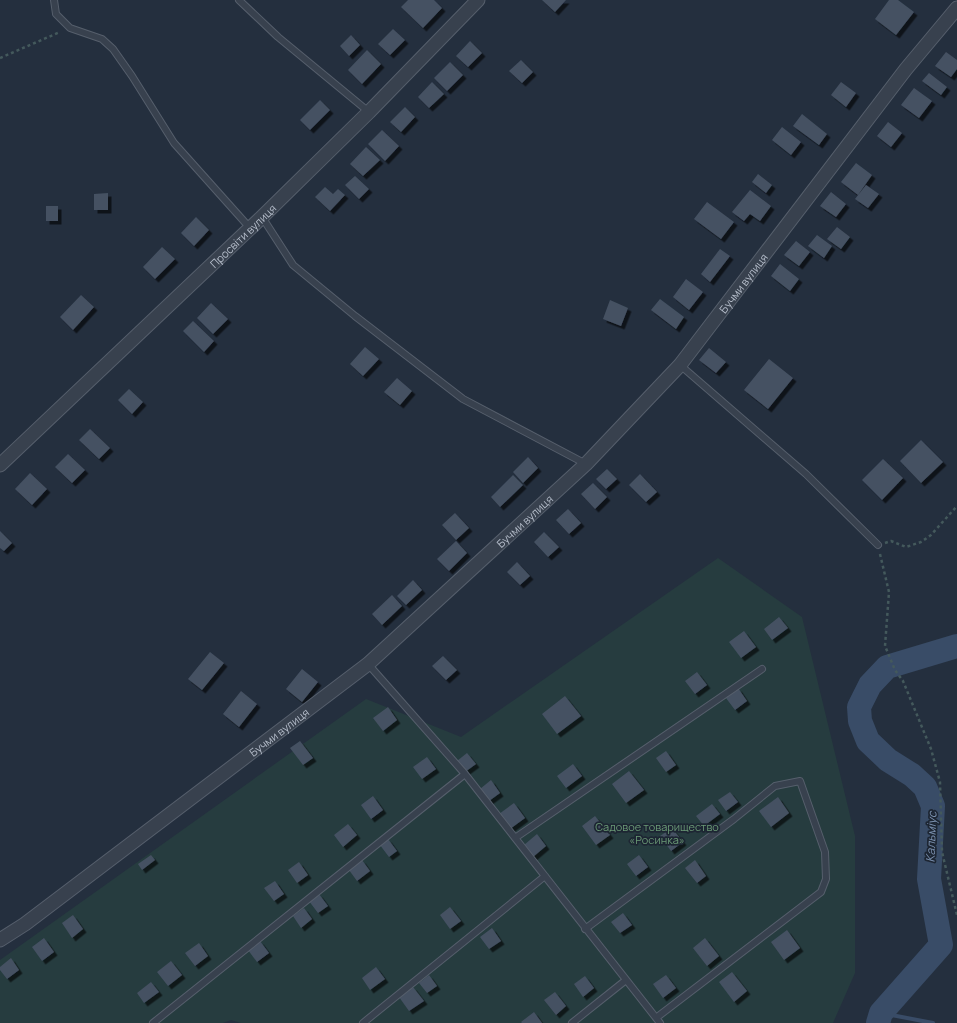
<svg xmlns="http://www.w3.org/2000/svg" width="957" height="1023" font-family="Manrope,sans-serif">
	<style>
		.green { fill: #263c3f }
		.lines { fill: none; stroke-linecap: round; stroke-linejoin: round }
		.stream { stroke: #394c67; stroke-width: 4 }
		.river { stroke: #394c67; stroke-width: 24 }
		.building { fill: #455162; filter: url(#shadow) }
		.service-casing { stroke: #565f6c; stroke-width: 8 }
		.minor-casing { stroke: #565f6c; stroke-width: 15 }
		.path { stroke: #44595c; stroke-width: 2.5; stroke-dasharray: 3 3; stroke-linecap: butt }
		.service { stroke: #38414e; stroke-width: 6 }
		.minor { stroke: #38414e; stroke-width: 13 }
		.labels { text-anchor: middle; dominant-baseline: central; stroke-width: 3.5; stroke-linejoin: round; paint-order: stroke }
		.street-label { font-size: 11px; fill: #b4bcc9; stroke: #1d2633 }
		.park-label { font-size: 11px; fill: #6b9a76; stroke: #1d2633 }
		.water-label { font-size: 12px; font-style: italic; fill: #7c92b1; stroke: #1d2633 }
	</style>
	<defs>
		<filter id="shadow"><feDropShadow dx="3.5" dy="3.5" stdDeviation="0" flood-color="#0009"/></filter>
	</defs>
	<rect width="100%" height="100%" fill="#242f3e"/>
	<!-- green -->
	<path class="green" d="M718,558L802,617L855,836V973L833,1023H241L231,1020L223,1023H0V960L366,699L461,737Z"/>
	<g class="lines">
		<!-- stream -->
		<path class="stream" d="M881,1013L933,1023"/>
		<!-- river -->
		<path class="river" d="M878,1023L881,1013L941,945L929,879L933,806L925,787L912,775L888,760L868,741L860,721L859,707L870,685L887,667L957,646"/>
	</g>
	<!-- building -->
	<path class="building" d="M408,0H434L442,8L423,28L401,7Z
		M542,0H566L555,12Z
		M889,0H898L914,12L896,35L875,19Z
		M393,29L405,40L390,55L378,44Z
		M351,35L360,45L349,56L340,46Z
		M470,41L482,53L468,67L456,56Z
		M367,50L381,64L362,84L348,70Z
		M946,52L957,60V69L951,77L935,66Z
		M521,60L533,72L522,83L509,71Z
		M450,62L463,75L447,91L434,78Z
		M929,73L947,87L941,95L922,81Z
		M432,82L444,94L429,108L418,97Z
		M841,82L856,93L846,107L831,95Z
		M914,88L932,101L919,118L901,105Z
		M320,100L330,110L310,130L300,120Z
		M405,107L415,117L401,132L390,122Z
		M802,114L827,134L819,145L793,126Z
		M888,122L902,133L891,147L877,136Z
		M782,127L801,142L791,155L772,140Z
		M382,130L399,146L385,161L368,144Z
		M366,147L380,160L363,176L350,164Z
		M856,163L872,175L858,195L841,182Z
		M758,174L772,185L766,193L752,182Z
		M355,176L369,189L359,199L345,185Z
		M866,185L879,194L868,208L855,199Z
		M325,187L333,194L338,189L345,195L330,211L315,197Z
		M750,190L771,206L760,221L750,214L744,221L732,212Z
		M831,192L846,204L836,217L820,206Z
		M108,193V210H94V194Z
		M707,202L734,222L721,239L694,219Z
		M46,206H58V221H46Z
		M196,217L209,230L194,246L181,233Z
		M837,227L850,237L841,249L827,239Z
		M817,235L832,246L824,258L808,246Z
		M796,241L810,252L799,266L784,255Z
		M162,247L175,259L155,279L143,267Z
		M720,249L730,256L710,282L701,274Z
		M780,264L799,279L790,291L771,276Z
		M686,279L703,292L689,310L673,297Z
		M81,295L94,307L73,330L60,317Z
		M660,299L684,317L676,329L651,310Z
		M610,300L628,308L621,326L603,319Z
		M211,303L228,319L213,334L197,318Z
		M193,321L214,341L204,352L183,331Z
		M365,347L379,359L363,376L350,364Z
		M709,348L726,362L716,373L699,360Z
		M769,359L793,378L768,409L744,390Z
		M397,378L412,391L400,405L384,392Z
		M129,389L143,402L132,414L118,400Z
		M90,429L110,448L99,459L79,440Z
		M921,440L943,462L921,483L900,461Z
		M68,454L85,470L72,483L55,467Z
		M528,457L538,468L523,483L513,472Z
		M883,459L903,478L882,500L862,480Z
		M607,469L617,479L606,489L596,479Z
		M30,473L47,489L32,505L15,489Z
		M640,474L657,492L646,502L629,485Z
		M513,475L523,485L500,507L491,497Z
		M593,483L607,497L595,509L581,494Z
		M568,509L581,523L569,534L556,520Z
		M455,513L469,528L456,540L442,525Z
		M0,531L12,543L4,551L0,548Z
		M544,532L559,547L548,557L534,542Z
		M456,541L467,553L449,571L437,559Z
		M517,562L530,576L520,585L507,572Z
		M413,580L422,590L406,605L397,596Z
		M392,595L402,606L382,625L372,614Z
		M779,617L788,628L772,640L764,629Z
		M744,631L756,647L741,658L729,642Z
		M210,652L224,663L202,690L188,679Z
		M443,656L457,670L446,680L432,666Z
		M302,669L318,682L302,702L286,689Z
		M697,672L707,685L695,694L685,681Z
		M738,688L747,701L735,710L726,698Z
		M241,691L257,704L239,727L223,714Z
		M565,696L581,716L557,734L542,714Z
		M388,707L397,720L383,731L373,718Z
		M300,741L313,758L303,765L290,748Z
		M666,751L676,765L666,772L656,758Z
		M467,753L476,764L465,772L457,761Z
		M427,757L436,769L422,779L413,767Z
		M573,764L582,776L566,788L557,776Z
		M629,771L644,790L626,803L612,784Z
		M491,780L500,793L489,801L480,789Z
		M730,792L738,802L726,811L718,800Z
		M373,796L383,810L371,819L361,805Z
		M778,797L789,813L771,827L759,811Z
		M514,803L525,818L510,829L499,814Z
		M712,804L720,814L704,826L696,816Z
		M595,816L610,835L596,845L582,826Z
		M348,824L357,835L343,847L334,835Z
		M672,828L683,842L671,851L660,836Z
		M537,834L546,846L533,857L524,845Z
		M388,839L397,851L389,857L380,845Z
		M151,855L155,860L142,870L138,864Z
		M639,855L648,867L636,876L627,864Z
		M362,860L370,871L357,881L349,870Z
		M695,860L706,876L697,883L685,868Z
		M299,862L308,875L297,883L288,870Z
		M275,881L284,894L274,901L264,888Z
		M319,894L328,906L318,913L309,901Z
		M450,907L461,921L450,929L440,915Z
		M304,908L312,919L301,928L293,916Z
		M623,913L632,925L620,933L611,922Z
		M73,915L83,929L72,938L62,923Z
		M492,928L501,941L489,949L480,937Z
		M787,930L800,948L784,960L771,942Z
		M44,938L54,952L42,961L32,947Z
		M705,938L719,956L707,966L693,948Z
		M260,941L269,953L257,962L248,950Z
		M199,943L208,956L195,966L185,953Z
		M11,958L19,970L7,979L0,970V967Z
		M171,961L182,975L168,986L157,972Z
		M376,967L385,979L370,990L362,978Z
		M732,972L747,991L734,1002L719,982Z
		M429,975L437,986L427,993L419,983Z
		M666,975L676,988L663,998L653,984Z
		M585,976L594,988L583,997L574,984Z
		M151,982L159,992L144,1003L137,993Z
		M413,987L424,1001L409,1011L399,997Z
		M555,992L566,1006L556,1015L544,1000Z
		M534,1012L542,1023H522L521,1022Z"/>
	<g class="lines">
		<!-- service casing -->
		<g class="service-casing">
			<path id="service" d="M54,0L56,14L70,28L102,39L113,49L132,76L174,143L250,228
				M239,0L278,37L369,112
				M262,217L293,265L355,316L463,399L586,464
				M680,365L806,474L878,545
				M368,664L465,774L660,1023
				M515,838L762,669
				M585,929L734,819L775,786L800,781L825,852L826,879L821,892L656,1018
				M153,1023L465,774
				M363,1023L545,876
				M572,1023L626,980"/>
		</g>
		<!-- minor casing -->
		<g class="minor-casing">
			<g id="minor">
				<path id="s1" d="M0,465L262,217L369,112L478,0"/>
				<path id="s2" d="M0,940L25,924L368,664L586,464L680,365L906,69L957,8"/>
			</g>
		</g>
		<!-- path -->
		<path class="path" d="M0,58L60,32
			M885,543L891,541L906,547L921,542L931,535L957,506
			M880,554L889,592L885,646L895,670L903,681L931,749L940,782L942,852L957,915"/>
		<!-- service -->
		<use href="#service" class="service"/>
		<!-- minor -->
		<use href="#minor" class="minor"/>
	</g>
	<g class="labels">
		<!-- street labels -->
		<g class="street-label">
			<text stroke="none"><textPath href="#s1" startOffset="334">Просвіти вулиця</textPath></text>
			<text stroke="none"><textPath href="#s2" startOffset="996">Бучми вулиця</textPath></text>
			<text stroke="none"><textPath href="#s2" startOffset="672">Бучми вулиця</textPath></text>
			<text stroke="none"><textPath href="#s2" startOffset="348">Бучми вулиця</textPath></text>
		</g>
		<!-- park labels -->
		<g class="park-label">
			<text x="657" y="826">Садовое товарищество<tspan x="657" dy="13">«Росинка»</tspan></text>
		</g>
		<!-- water labels -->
		<g class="water-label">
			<text transform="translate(931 837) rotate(-88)">Кальміус</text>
		</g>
	</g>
</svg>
